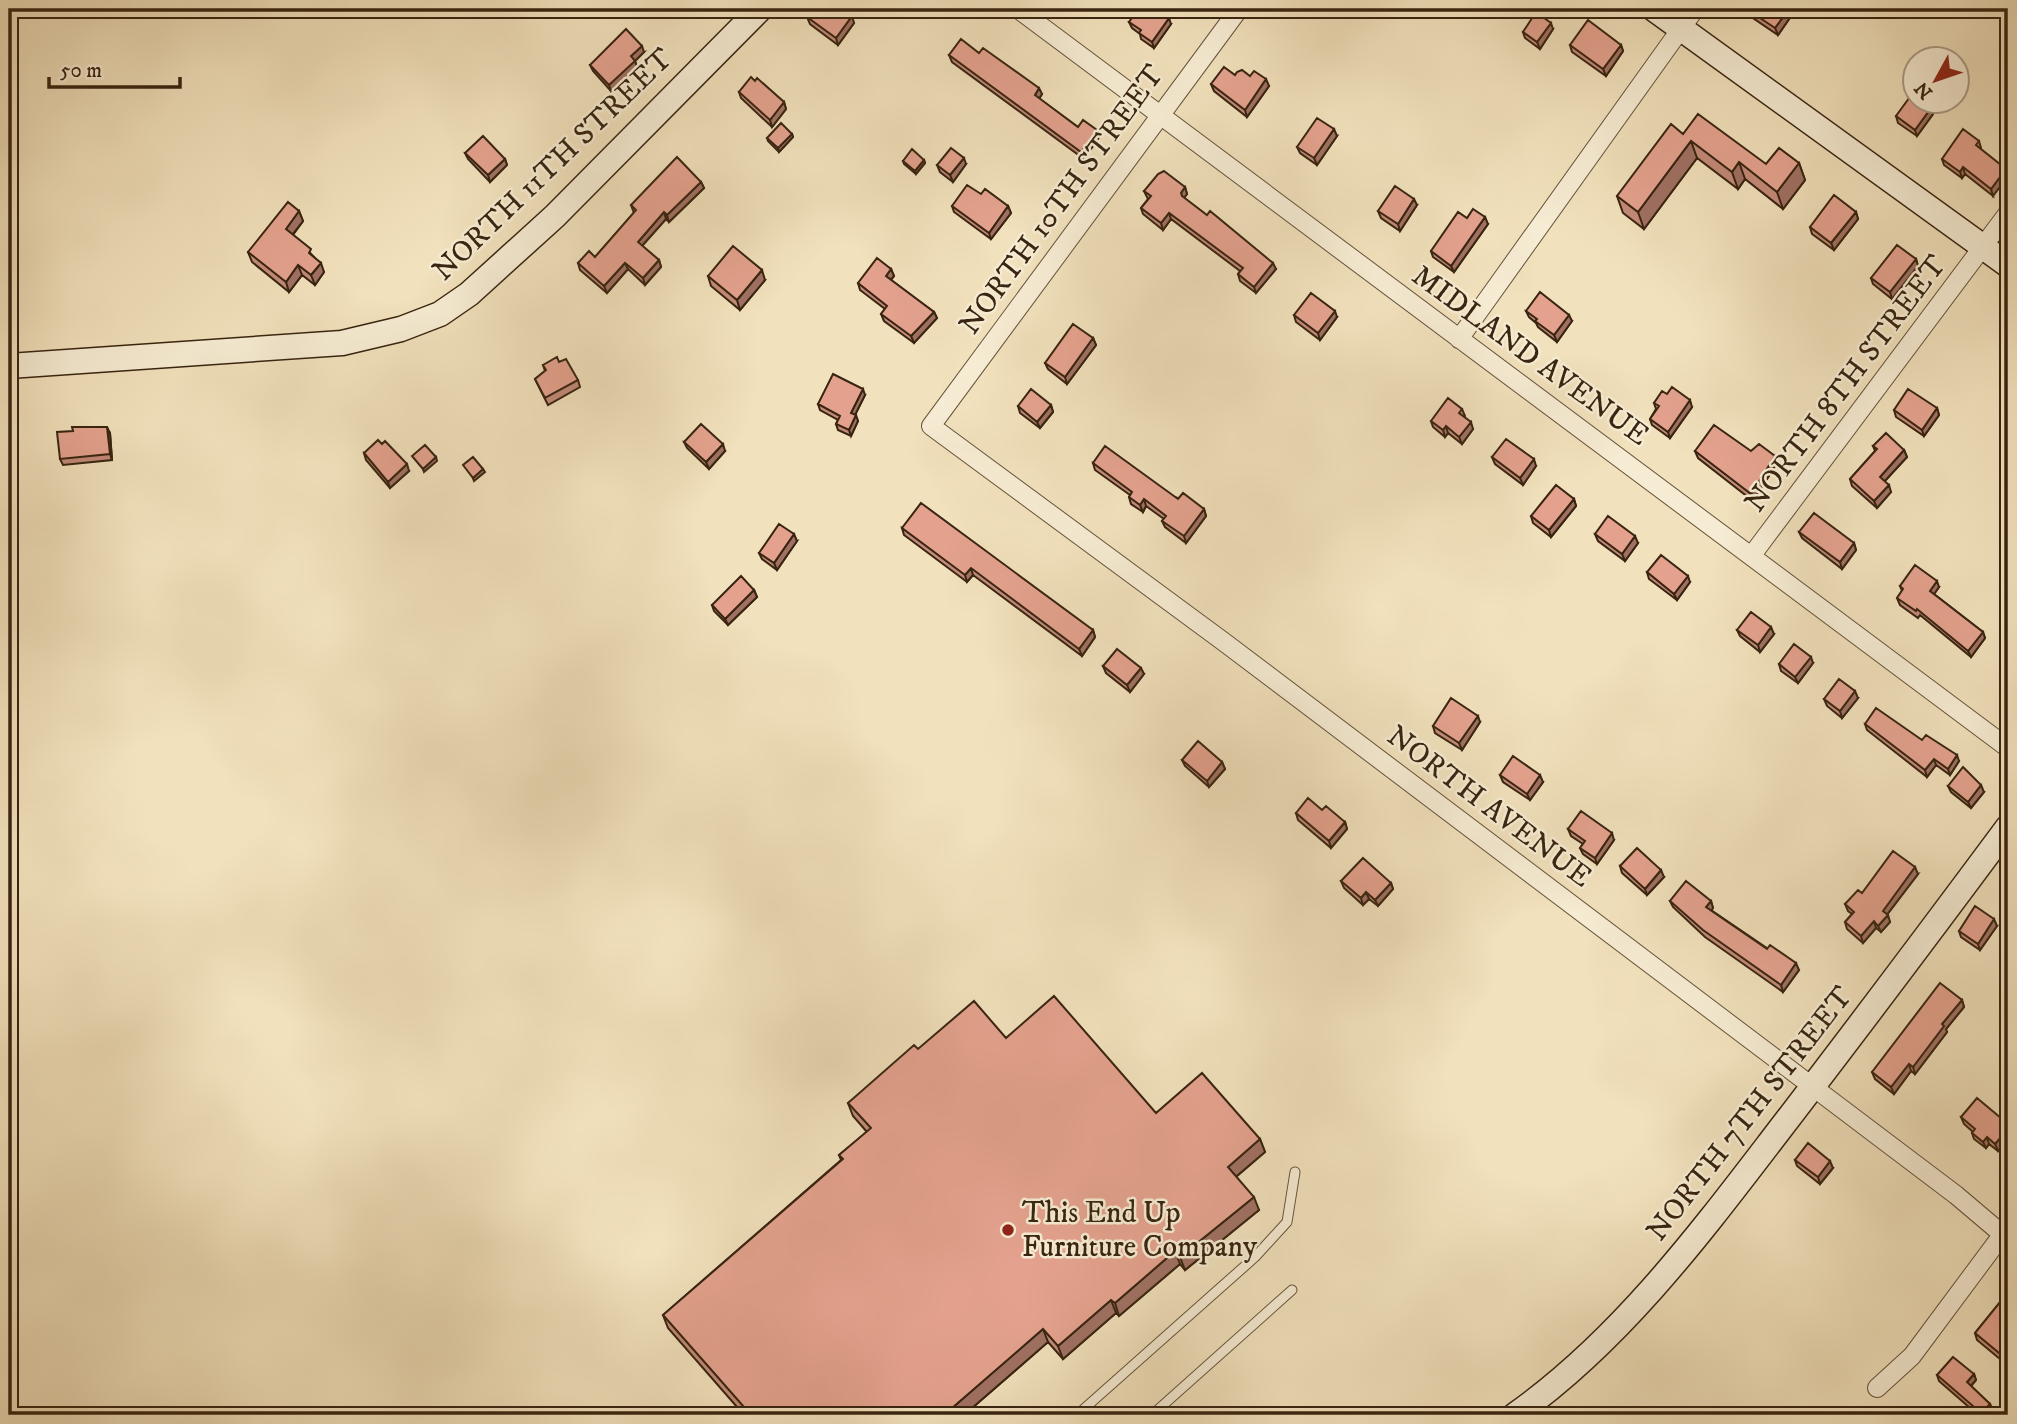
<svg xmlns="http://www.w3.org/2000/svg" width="2017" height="1424" font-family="'IM FELL DW Pica',serif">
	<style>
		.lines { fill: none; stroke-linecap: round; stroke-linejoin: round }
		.lane-casing { stroke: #66533b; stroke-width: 11 }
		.street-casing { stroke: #66533b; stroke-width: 20 }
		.secondary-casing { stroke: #382410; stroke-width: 27 }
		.lane { stroke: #f6ecd3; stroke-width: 9 }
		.street { stroke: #f6ecd3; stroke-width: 18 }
		.secondary { stroke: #f6ecd3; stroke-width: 24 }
		.wall { fill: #c48b7a; stroke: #382410; stroke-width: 2 }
		.shaded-wall { fill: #a07163; stroke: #382410; stroke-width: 2 }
		.building { fill: #e4a28e; stroke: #382410; stroke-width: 2 }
		.poi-dot { fill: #8f2418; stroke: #f6ecd3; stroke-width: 2.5 }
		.labels { text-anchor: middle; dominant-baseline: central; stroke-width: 5; stroke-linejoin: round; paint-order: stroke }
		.street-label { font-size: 30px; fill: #382410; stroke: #f6ecd3 }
		.poi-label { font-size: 30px; fill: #382410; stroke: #f6ecd3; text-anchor: start }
	</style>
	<rect width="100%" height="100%" fill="#f1e1bc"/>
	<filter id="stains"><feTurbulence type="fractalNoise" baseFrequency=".00286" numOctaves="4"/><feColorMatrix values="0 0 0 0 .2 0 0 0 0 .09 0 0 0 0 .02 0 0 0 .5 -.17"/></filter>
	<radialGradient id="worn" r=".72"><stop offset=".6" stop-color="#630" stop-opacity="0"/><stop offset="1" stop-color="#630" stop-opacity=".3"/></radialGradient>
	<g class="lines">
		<!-- lane casing -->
		<g class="lane-casing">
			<path id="lane" d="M1077,1415L1255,1257L1287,1222L1295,1172
				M1152,1415L1292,1290"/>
		</g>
		<!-- street casing -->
		<g class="street-casing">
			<path id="street" d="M1018,9L2008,748
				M1239,9L931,426L1224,642L1956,1195L2008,1239
				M1459,339L1695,9
				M1752,555L2008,213
				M1877,1388L1912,1356L2008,1227"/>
		</g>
		<!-- secondary casing -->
		<g class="secondary-casing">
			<path id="secondary" d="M1654,9L2008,265
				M9,366L342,343L401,329L440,314L469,294L555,216L760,9
				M1515,1415C1617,1343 1696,1239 1771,1141C1851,1037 1930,932 2008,827"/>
		</g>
		<!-- lane -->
		<use href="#lane" class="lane"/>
		<!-- street -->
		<use href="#street" class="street"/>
		<!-- secondary -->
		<use href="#secondary" class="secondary"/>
	</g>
	<!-- wall -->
	<path class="wall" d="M810,9H842L854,23L838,45L810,24L807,17L811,12Z
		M1796,9L1778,35L1750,16L1748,10Z
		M1129,22L1171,24L1154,48L1141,39L1140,34L1132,28Z
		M1553,29L1540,49L1525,38L1523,32Z
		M1570,45H1621L1623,51L1606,76L1572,52Z
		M644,52L635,61L637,67L611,91L593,71L590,65Z
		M979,53L1042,94L1039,99L1078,127L1097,130L1099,137L1084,159L952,62L949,55Z
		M1235,75L1250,76L1269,86L1247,117L1214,91L1211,84Z
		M739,92L784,102L786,109L772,127L741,98Z
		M1931,108L1933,114L1917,136L1898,123L1896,116Z
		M792,134L793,137L779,152L768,141L767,138Z
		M1683,134L1766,164L1799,163L1805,180L1783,209L1745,179L1738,189L1697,158L1644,229L1623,213L1617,196Z
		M1337,136L1317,165L1300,153L1297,147Z
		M1979,141L1981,148V149L1993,196L1965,174L1962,178L1944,165L1942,159Z
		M465,153L505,159L507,165L490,182L468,159Z
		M924,160L925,163L916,174L904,164L903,161Z
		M966,164L953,182L940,172L937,165Z
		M701,182L704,188L669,222L666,219L642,246L659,260L661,267L645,285L628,269L607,293L580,270L578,263L595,257L634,213L631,205Z
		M1185,187L1187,194L1184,198L1276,269L1256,293L1240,281L1238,274L1240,271L1171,219L1163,230L1143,214L1141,208L1148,199L1144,191Z
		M981,194L1008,206L1011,213L991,239L954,212L952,206Z
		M1417,205L1400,231L1381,218L1378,211Z
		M299,211L303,221L293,235L314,257L324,272L315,285L302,275L289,292L252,262L248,252Z
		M1856,212L1858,219L1834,250L1812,234L1810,227Z
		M1467,218L1488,224L1454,272L1433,257L1431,251Z
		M1916,259L1918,266L1892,299L1873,284L1871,278Z
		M891,269L894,276L891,280L934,312L937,318L914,343L884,321L881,314L885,309L860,290L858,283Z
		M708,276L765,280L740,310L711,286Z
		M1526,311L1572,321L1557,342L1538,327L1536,323L1529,317Z
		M1294,315L1337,317L1320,340L1296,322Z
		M1093,338L1096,345L1067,384L1048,369L1045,363Z
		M559,362L578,380L580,387L548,405L535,379L545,371L543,365Z
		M1667,394L1692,407L1670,438L1652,425L1650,419L1656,409L1654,403Z
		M865,395L855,415L858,421L851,436L838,430L836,424L838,420L820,410L818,404Z
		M1051,405L1053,412L1040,428L1020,413L1018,406Z
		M1937,408L1939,415L1924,436L1896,417L1894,410Z
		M1462,409L1465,416L1464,417L1473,429L1462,444L1448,433L1445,437L1433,427L1431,421Z
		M110,433L112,460L63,465L60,459Z
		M684,442L725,451L709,469L687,448Z
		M1873,446L1904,450L1907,457L1884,482L1891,492L1877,508L1852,486L1850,479L1875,451Z
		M1695,451H1751L1777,463L1753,501L1698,458Z
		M364,453L409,471L390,488L366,460Z
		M1492,457L1536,466L1523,485L1495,464Z
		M1093,463L1204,509L1206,516L1186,543L1165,527L1162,521L1164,519L1146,506L1143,512L1131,504L1129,497L1130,495L1095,470Z
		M1574,499L1576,506L1551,537L1533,523L1531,516Z
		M902,528L1093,630L1095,637L1082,656L973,575L967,582L904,535Z
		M1799,532L1854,543L1856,550L1842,569L1802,538Z
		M1595,534L1638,543L1625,561L1598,541Z
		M797,541L777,570L762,559L759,553Z
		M1647,572L1690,582L1677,600L1649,579Z
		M1900,586L1939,587L1934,594L1983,632L1985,638L1971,657L1920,615L1918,618L1900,605L1897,598L1902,591Z
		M754,590L757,597L728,625L714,611L712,605Z
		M1737,630L1774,634L1760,652L1740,636Z
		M1813,663L1798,683L1781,671L1779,664Z
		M1103,666L1144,674L1130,692L1106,673Z
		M1858,698L1842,718L1827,706L1824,699Z
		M1480,722L1462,750L1435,733L1433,726Z
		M1865,724L1922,740L1959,761L1950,775L1936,765L1927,777L1867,730Z
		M1182,760L1222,762L1225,769L1209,787L1185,766Z
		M1500,775L1543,782L1530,800L1503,782Z
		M1948,786L1984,792L1971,808L1951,792Z
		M1322,810L1345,822L1347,829L1331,848L1298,820L1296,813Z
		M1568,829L1614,840L1597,864L1583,854L1580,848L1583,844L1571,836Z
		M2008,865V881L2005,879L2003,872Z
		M1620,866L1664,877L1647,895L1622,873Z
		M1918,874L1887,915L1890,922L1881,932L1876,928L1863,943L1847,929L1845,922L1852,914L1848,911L1845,904L1862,893Z
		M1341,881L1391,883L1393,889L1378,906L1369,899L1363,905L1344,888Z
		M1670,901H1711L1713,908L1711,910L1799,970L1783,992L1705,937L1673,907Z
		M1997,926L1980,950L1961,937L1959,931Z
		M1962,1000L1964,1007L1946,1029L1947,1032L1915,1074L1911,1071L1894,1094L1875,1079L1872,1072Z
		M1006,1038L1156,1113L1260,1139L1265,1152L1236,1177L1259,1210L1185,1270L1180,1264L1119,1316L1116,1313L1063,1359L1048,1342L964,1415H744L668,1328L663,1315L841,1160L839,1155L867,1132L853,1116L848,1103L918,1049Z
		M1961,1117L2008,1124V1138L1998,1151L1989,1144L1986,1148L1974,1139L1972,1133L1973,1132L1964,1124Z
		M1795,1160L1833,1168L1820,1184L1797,1166Z
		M2001,1301L2006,1364L1977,1340L1975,1333Z
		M1974,1374L1976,1380L1971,1386L1990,1404L1992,1409L1986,1415H1978L1939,1381L1937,1375Z"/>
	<!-- shaded-wall -->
	<path class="shaded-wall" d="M1789,9H1796L1778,35L1775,28Z
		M852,16L854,23L838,45L836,38Z
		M1169,18L1171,24L1154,48L1152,42Z
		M1551,23L1553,29L1540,49L1537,42Z
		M1621,45L1623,51L1606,76L1603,69Z
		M642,46L644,52L635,61L637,67L611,91L609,85L631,56Z
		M1266,79L1269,86L1247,117L1245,110Z
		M1039,88L1042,94L1037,102L1035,95Z
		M784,102L786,109L772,127L770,120Z
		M1931,108L1933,114L1917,136L1915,130Z
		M1334,129L1337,136L1317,165L1314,158Z
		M1097,130L1099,137L1084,159L1081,152Z
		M792,134L793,137L779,152L778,148Z
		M1691,141L1697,158L1644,229L1638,212Z
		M964,158L966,164L953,182L950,175Z
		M505,159L507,165L490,182L488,175Z
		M924,160L925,163L916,174L915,171Z
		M1739,162L1745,179L1738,189L1732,172Z
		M1799,163L1805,180L1783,209L1777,192Z
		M1963,167L1965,174L1962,178L1960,172Z
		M2006,169L2008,176L1993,196L1991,189Z
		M701,182L704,188L669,222L667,215Z
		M1185,187L1187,194L1183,199L1181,193Z
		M1414,199L1417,205L1400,231L1398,224Z
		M1008,206L1011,213L991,239L989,233Z
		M299,211L303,221L289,239L286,229Z
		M664,212L666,219L640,248L638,242Z
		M1856,212L1858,219L1834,250L1831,243Z
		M1169,213L1171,219L1163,230L1161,223Z
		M1485,217L1488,224L1454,272L1451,266Z
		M1916,259L1918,266L1892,299L1890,292Z
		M659,260L661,267L645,285L643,278Z
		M321,263L324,272L315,285L311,275Z
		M625,263L628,269L607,293L604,286Z
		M1273,263L1276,269L1256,293L1254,287Z
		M298,265L302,275L289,292L286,282Z
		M891,269L894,276L888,283L886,276Z
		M762,270L765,280L740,310L737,300Z
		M1335,311L1337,317L1320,340L1318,333Z
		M934,312L937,318L914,343L911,336Z
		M1569,315L1572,321L1557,342L1554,335Z
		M1093,338L1096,345L1067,384L1065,377Z
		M863,389L865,395L853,419L851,413Z
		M1690,400L1692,407L1670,438L1668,432Z
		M1051,405L1053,412L1040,428L1037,422Z
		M1937,408L1939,415L1924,436L1922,430Z
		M856,415L858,421L851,436L849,430Z
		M1471,422L1473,429L1462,444L1459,437Z
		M1446,426L1448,433L1445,437L1443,430Z
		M107,427L110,433L112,460L110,454Z
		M723,444L725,451L709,469L706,462Z
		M1904,450L1907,457L1882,484L1880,477Z
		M1775,456L1777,463L1753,501L1751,494Z
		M436,457L437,461L424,472L423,469Z
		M1534,459L1536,466L1523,485L1520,478Z
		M407,464L409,471L390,488L388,482Z
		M483,469L485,472L474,481L473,478Z
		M1889,485L1891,492L1877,508L1874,501Z
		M1144,499L1146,506L1143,512L1140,505Z
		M1574,499L1576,506L1551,537L1549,530Z
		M1204,509L1206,516L1186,543L1184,536Z
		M794,534L797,541L777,570L774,563Z
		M1635,536L1638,543L1625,561L1622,554Z
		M1854,543L1856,550L1842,569L1840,562Z
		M971,568L973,575L967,582L965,575Z
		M1688,576L1690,582L1677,600L1674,594Z
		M1937,581L1939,587L1932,597L1930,591Z
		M754,590L757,597L728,625L725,619Z
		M1771,627L1774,634L1760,652L1758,645Z
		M1093,630L1095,637L1082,656L1079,649Z
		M1983,632L1985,638L1971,657L1968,651Z
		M1811,657L1813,663L1798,683L1795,677Z
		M1141,668L1144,674L1130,692L1127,685Z
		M1855,691L1858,698L1842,718L1840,711Z
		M1478,716L1480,722L1462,750L1459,743Z
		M1957,755L1959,761L1950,775L1948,769Z
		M1934,759L1936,765L1927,777L1925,770Z
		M1222,762L1225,769L1209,787L1207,781Z
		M1540,775L1543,782L1530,800L1527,794Z
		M1981,785L1984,792L1971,808L1968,802Z
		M1345,822L1347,829L1331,848L1329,841Z
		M1612,833L1614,840L1597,864L1595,858Z
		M1915,867L1918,874L1885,917L1883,911Z
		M1661,870L1664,877L1647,895L1645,889Z
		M1391,883L1393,889L1378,906L1375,900Z
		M1366,892L1369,899L1363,905L1361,898Z
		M1711,901L1713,908L1709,913L1706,907Z
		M1888,915L1890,922L1881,932L1878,926Z
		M1994,919L1997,926L1980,950L1978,944Z
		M1874,921L1876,928L1863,943L1861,936Z
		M1796,963L1799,970L1783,992L1781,985Z
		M1962,1000L1964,1007L1946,1029L1947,1032L1915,1074L1913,1067L1942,1024Z
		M1909,1064L1911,1071L1894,1094L1891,1087Z
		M2008,1129V1138L1998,1151L1995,1144Z
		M1987,1137L1989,1144L1986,1148L1983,1142Z
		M1260,1139L1265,1152L1232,1180L1228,1167Z
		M1830,1161L1833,1168L1820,1184L1818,1177Z
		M1254,1197L1259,1210L1185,1270L1180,1257Z
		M1175,1251L1180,1264L1119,1316L1115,1303Z
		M1111,1300L1116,1313L1063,1359L1058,1346Z
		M1043,1329L1048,1342L964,1415H944Z
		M2008,1352V1362L2006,1364L2004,1357Z
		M1974,1374L1976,1380L1969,1388L1967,1382Z
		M1990,1404L1992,1409L1986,1415H1981V1413Z"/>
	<!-- building -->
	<path class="building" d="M813,9H842L852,16L836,38L807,17Z
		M1138,9H1156L1169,18L1152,42L1139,33L1141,30L1129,22Z
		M1748,9H1789L1775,28L1748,10Z
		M1536,12L1551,23L1537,42L1523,32Z
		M1588,20L1621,45L1603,69L1570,45Z
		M626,29L642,46L631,56L635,61L609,85L590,65Z
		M961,39L979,53L983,48L1039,88L1035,95L1078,127L1083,120L1097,130L1081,152L949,55Z
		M1224,67L1235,75L1237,72L1242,70L1250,76L1254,71L1266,79L1245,110L1211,84Z
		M751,77L755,81L757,78L784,102L770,120L739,92Z
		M1912,94L1915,96V102H1922L1931,108L1915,130L1896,116Z
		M1698,114L1766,164L1779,148L1799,163L1777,192L1739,162L1732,172L1691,141L1638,212L1617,196L1671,124L1683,134Z
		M1317,118L1334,129L1314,158L1297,147Z
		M781,123L792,134L778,148L767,138Z
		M1963,129L1979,141L1976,145L2006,169L1991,189L1963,167L1960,172L1942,159Z
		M483,136L505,159L488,175L465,153Z
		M951,148L964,158L950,175L937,165Z
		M912,149L924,160L915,171L903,161Z
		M677,157L701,182L667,215L664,212L638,242L659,260L643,278L625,263L604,286L578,263L589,251L595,257L636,210L631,205Z
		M1164,171L1185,187L1181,193L1182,196L1207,215L1210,211L1273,263L1254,287L1238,274L1243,268L1169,213L1161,223L1141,208L1151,196L1144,191L1158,174Z
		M967,185L981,194L985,189L1008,206L989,233L952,206Z
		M1395,186L1414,199L1398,224L1378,211Z
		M1834,195L1856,212L1831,243L1810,227Z
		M288,202L299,211L286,229L311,249L309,253L321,263L311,275L298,265L286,282L248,252Z
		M1473,209L1485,217L1451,266L1431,251L1458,212L1467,218Z
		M1897,245L1916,259L1890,292L1871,278Z
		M733,246L762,270L737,300L708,276Z
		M877,258L891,269L886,276L934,312L911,336L881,314L887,306L858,283Z
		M1540,292L1569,315L1554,335L1535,321L1537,319L1526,311Z
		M1311,293L1335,311L1318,333L1294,315Z
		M1073,324L1093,338L1065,377L1045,363Z
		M557,357L559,362L566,359L578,380L545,398L535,379L546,370L543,365Z
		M833,374L863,389L851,413L856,415L849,430L836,424L840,416L818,404Z
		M1672,387L1690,400L1668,432L1650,419L1659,406L1654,403L1662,391L1667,394Z
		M1031,389L1051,405L1037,422L1018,406Z
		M1908,389L1937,408L1922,430L1894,410Z
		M1448,398L1462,409L1459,413L1471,422L1459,437L1446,426L1443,430L1431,421Z
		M701,424L723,444L706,462L684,442Z
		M1714,425L1751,451L1759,444L1775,456L1751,494L1695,451Z
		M72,427H107L110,454L60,459L57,432L73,431Z
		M1886,433L1904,450L1880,477L1889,485L1874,501L1850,479L1877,449L1873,446Z
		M1506,439L1534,459L1520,478L1492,457Z
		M378,440L382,444L385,441L407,464L388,482L364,453Z
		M425,445L436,457L423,469L412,456Z
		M1105,446L1178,499L1183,493L1204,509L1184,536L1162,521L1166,516L1144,499L1140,505L1129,497L1132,492L1093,463Z
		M473,457L483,469L473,478L463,465Z
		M1556,485L1574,499L1549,530L1531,516Z
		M921,503L1093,630L1079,649L971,568L965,575L902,528Z
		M1814,513L1854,543L1840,562L1799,532Z
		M1608,516L1635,536L1622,554L1595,534Z
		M779,524L794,534L774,563L759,553Z
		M1661,555L1688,576L1674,594L1647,572Z
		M1915,565L1937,581L1930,591L1983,632L1968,651L1917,609L1916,611L1897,598L1903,589L1900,586Z
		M741,576L754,590L725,619L712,605Z
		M1751,612L1771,627L1758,645L1737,630Z
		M1794,644L1811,657L1795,677L1779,664Z
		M1117,649L1141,668L1127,685L1103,666Z
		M1839,679L1855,691L1840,711L1824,699Z
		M1451,698L1478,716L1459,743L1433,726Z
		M1876,708L1922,740L1926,735L1957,755L1948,769L1934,759L1925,770L1865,724Z
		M1198,741L1222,762L1207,781L1182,760Z
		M1513,756L1540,775L1527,794L1500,775Z
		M1963,767L1981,785L1968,802L1948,786Z
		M1308,798L1322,810L1326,806L1345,822L1329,841L1296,813Z
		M1581,811L1612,833L1595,858L1580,848L1585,841L1568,829Z
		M1637,848L1661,870L1645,889L1620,866Z
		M1893,851L1915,867L1883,911L1888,915L1878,926L1874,921L1861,936L1845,922L1854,912L1845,904L1858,890L1862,893Z
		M1363,858L1391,883L1375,900L1366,892L1361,898L1341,881Z
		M2008,865V876L2003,872Z
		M1686,881L1711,901L1706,907L1767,949L1770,945L1796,963L1781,985L1703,930L1670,901Z
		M1975,906L1994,919L1978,944L1959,931Z
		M1940,983L1962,1000L1942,1024L1944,1026L1913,1067L1909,1064L1891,1087L1872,1072Z
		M1054,996L1156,1113L1202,1073L1260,1139L1228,1167L1254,1197L1180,1257L1175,1251L1115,1303L1111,1300L1058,1346L1043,1329L944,1415H751L663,1315L843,1159L839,1155L871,1128L848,1103L914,1045L918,1049L974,1001L1006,1038Z
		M1977,1098L2008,1124V1129L1995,1144L1987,1137L1983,1142L1972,1133L1975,1129L1961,1117Z
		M1808,1143L1830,1161L1818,1177L1795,1160Z
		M2008,1288V1352L2004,1357L1975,1333L2001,1301Z
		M1953,1357L1974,1374L1967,1382L1990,1404L1981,1413L1937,1375Z"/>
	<!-- markers -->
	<circle class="poi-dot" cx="1008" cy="1230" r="7"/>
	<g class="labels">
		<!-- street labels -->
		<g class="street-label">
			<text transform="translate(553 165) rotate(-44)">NORTH 11TH STREET</text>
			<text transform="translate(1062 200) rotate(-54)">NORTH 10TH STREET</text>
			<text transform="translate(1530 356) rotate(36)">MIDLAND AVENUE</text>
			<text transform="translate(1846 384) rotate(-53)">NORTH 8TH STREET</text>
			<text transform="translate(1489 807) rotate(37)">NORTH AVENUE</text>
			<text transform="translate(1750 1114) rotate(-52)">NORTH 7TH STREET</text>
		</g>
		<!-- poi labels -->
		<g class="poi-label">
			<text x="1022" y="1213">This End Up<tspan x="1022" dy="34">Furniture Company</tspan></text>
		</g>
	</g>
	<!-- margin -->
	<rect width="2017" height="1424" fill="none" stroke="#f1e1bc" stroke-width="35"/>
	<rect x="10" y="10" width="1996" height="1403" fill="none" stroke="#382410" stroke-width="3.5"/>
	<rect x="18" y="18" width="1982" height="1389" fill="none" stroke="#382410" stroke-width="2"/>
	<!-- north arrow -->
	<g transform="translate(1936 80) rotate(230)"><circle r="33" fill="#f6ecd3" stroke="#aa9c85" stroke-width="2"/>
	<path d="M0-5L12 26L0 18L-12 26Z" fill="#8f2418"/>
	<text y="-10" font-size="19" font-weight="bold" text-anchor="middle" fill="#382410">N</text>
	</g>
	<!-- scale -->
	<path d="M49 77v10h131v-10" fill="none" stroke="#382410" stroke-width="3.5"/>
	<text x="60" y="77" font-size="21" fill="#382410" stroke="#f6ecd3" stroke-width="5" paint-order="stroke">50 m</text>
	<rect width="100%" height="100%" filter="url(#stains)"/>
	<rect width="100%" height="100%" fill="url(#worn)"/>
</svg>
